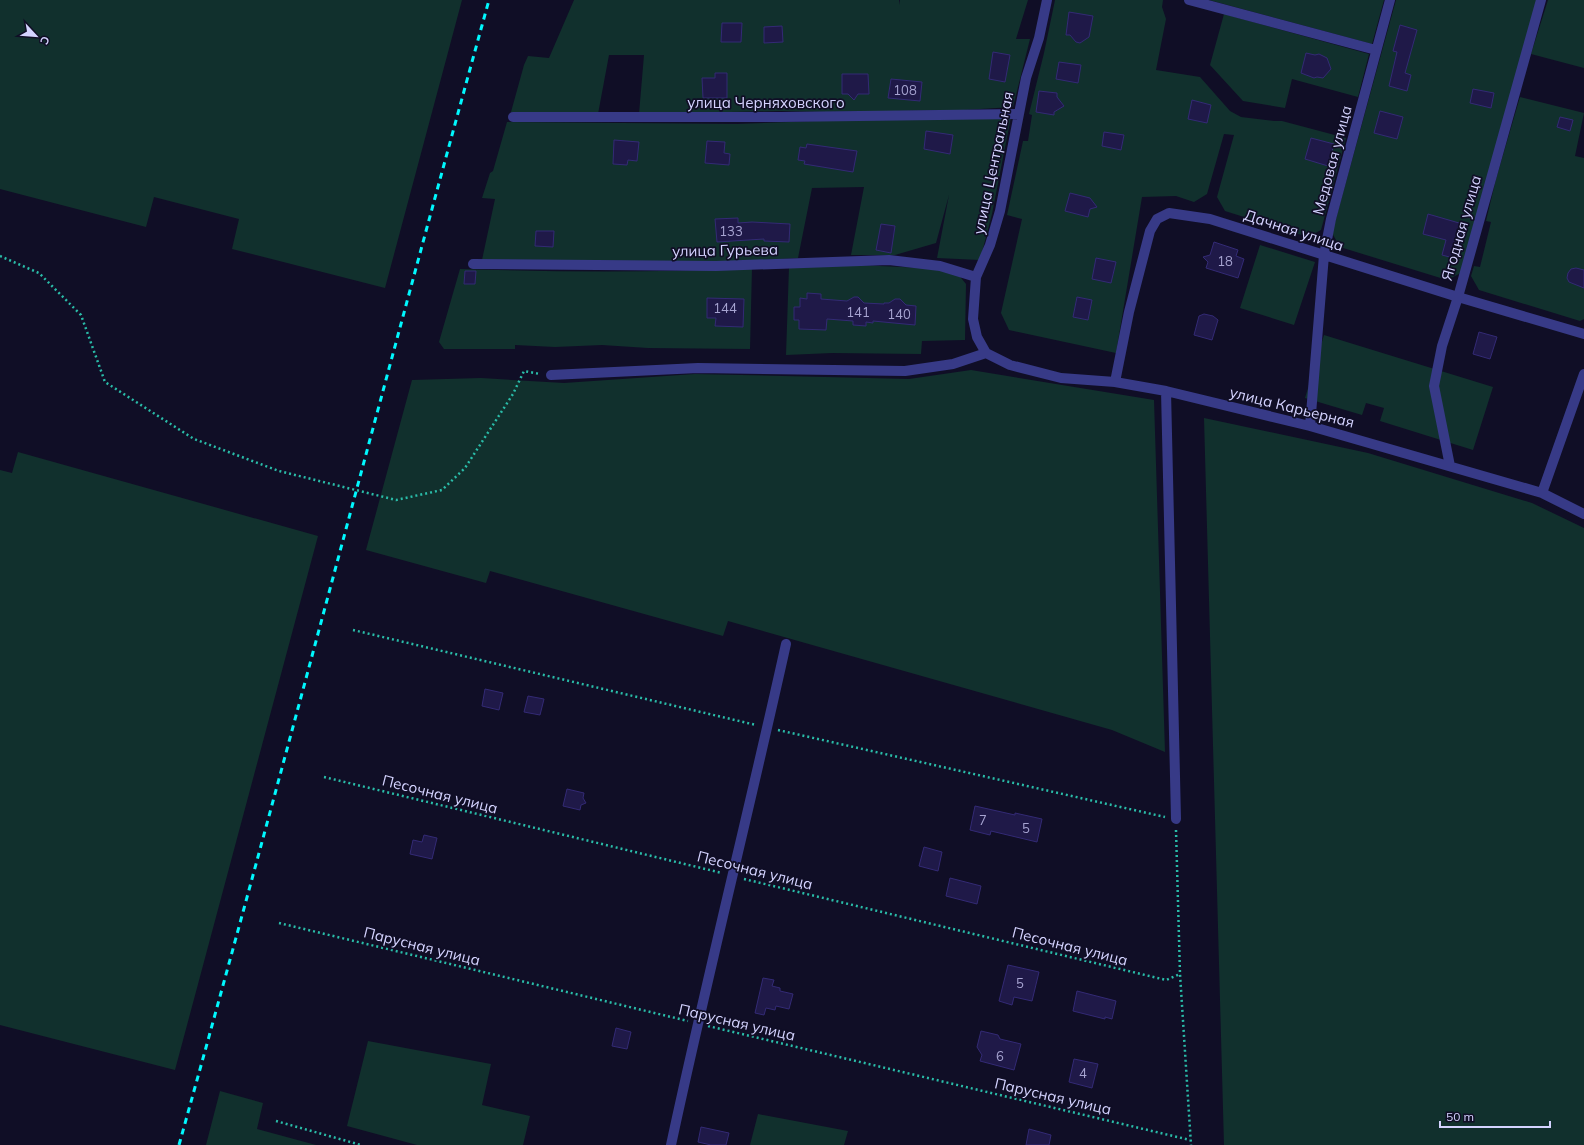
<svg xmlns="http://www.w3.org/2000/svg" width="1584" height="1145" font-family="Mulish,sans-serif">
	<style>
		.green { fill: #11302d }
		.building { fill: #1f1948; stroke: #332a75 }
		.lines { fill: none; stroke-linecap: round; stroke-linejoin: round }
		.path { stroke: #2abca8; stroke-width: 2.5; stroke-dasharray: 2 3; stroke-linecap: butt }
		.minor { stroke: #373a87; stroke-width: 10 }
		.rail { stroke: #00f8fe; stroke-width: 3; stroke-dasharray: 6 5; stroke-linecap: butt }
		.labels { text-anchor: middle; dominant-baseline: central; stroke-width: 3.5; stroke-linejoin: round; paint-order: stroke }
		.number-label { font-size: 13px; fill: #a7a4d1 }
		.street-label { font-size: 15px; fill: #d4d3ff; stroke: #100e26 }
	</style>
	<rect width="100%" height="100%" fill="#100e26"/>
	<!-- green -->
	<path class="green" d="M0,0H462L385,288L232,249L239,219L154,197L146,227L0,189Z
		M574,0H899V5L900,0H1028L1016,39H1030L1013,107L964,110L827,112L780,111L639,114L644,55H609L598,114L511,112L524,65L528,56L549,58Z
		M1055,0H1163L1162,7L1166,19L1156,70L1200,77L1230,111L1241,117L1274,121H1282L1346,138L1321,230L1308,237L1225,211L1217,197L1234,135L1224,134L1207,194L1194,202L1176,196L1142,197L1116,353L1009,330L1001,313L1022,219L1007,215L1023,141H1028L1032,115L1029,114L1044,53Z
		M1209,0H1384L1372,44Z
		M1396,0H1537L1461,273L1447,280L1340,247L1332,233Z
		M1548,0H1584V68L1531,54Z
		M1224,14L1369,54L1358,97L1292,79L1285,108L1243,101L1210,65Z
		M1520,97L1584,113L1575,156L1584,158V319L1580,321L1479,290L1471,276L1474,266L1480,267L1491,222L1486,221L1496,179Z
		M1011,117L992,214L980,260L937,258L949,195L936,243L895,255H851L864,187L812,188L798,258L703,263L482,260L495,199L482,198L490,173L493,171L507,122L737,124L872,119Z
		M1260,245L1315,262L1294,325L1240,308Z
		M836,264L924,268L957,273L966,284L965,340L922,341L921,354L832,353L786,355L789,267Z
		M752,268L750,349L648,348L602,345L555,347L515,345V349H444L439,342L460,269C558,272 655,273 752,268Z
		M1324,335L1493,387L1473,450L1380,421L1384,408L1366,403L1362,415L1305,398Z
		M971,370L1154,400L1165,752L1112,730L728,621L723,636L490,571L486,583L366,550L412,380L481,378L564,383L695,374L909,379Z
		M1204,418L1368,453L1532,503L1584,528V1145H1224Z
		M18,452L318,536L175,1070L0,1025V470L12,473Z
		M368,1041L491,1064L482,1105L530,1116L523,1145H417L347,1126Z
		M220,1091L263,1103L257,1129L316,1145H206Z
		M758,1114L848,1131L844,1145H750Z"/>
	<!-- building -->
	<path class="building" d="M1069,12L1093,16L1089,37L1080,43L1076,42L1070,35H1066Z
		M722,23H742L741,42H721Z
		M1400,25L1417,30L1405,73L1411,75L1407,91L1389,86L1397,52L1393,51Z
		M782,26L783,42L764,43V27Z
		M993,52L1010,55L1005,82L989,79Z
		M1306,53L1315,55L1319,54L1327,58L1331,69L1323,78L1317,77L1314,78L1301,73Z
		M1059,62L1081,65L1078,83L1056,79Z
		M715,73H727V98H703L702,78H715Z
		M842,74H868L869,94H858L854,100L848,94H842Z
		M891,79L922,82L920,101L888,98Z
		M1473,89L1494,93L1491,108L1470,103Z
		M1039,91L1057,93V97L1064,106L1054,112V115L1036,112Z
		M1192,100L1211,105L1207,123L1188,119Z
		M1380,111L1403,117L1397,139L1374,133Z
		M1560,117L1573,120L1570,131L1557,127Z
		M926,131L953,135L950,154L924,149Z
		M1104,132L1124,135L1121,150L1102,146Z
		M1311,138L1334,144L1328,166L1305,159Z
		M614,140L639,142L637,161L628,160L627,165L613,164Z
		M707,141L725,142L724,153L730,154L729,165L705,163Z
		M807,144L857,151L853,172L804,164L805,161L798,160L800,147L806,148Z
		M1070,193L1090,198L1097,207L1090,209L1088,217L1065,211Z
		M1428,214L1466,225L1457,259L1442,255L1446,240L1423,234Z
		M738,218V223L752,222L790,224L789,242L764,241V239L717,242L715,219Z
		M881,224L895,226L891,253L876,250Z
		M536,231H554L553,247L535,246Z
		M1214,242L1238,250L1236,256L1244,259L1238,278L1206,268L1208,262L1203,257L1210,255Z
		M1096,258L1116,262L1111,283L1092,279Z
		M1576,268L1584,270V288L1569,282L1567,278L1568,273L1571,269Z
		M465,271H476L475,284H464Z
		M807,293L821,294V299L847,301L854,297H858L864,303L884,304V303H889L895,299H900L906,305L916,306L915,325L873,321V323L866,322V326L853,325V321L827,319L826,330L799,329V320H794V307H800V298L807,299Z
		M1077,297L1092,300L1088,320L1073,317Z
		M707,298L744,299L743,327L715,326L716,318H707Z
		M1204,314L1213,316L1218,320L1212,340L1194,335L1199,316Z
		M1479,332L1497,337L1490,359L1473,354Z
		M485,689L503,693L499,710L482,706Z
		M528,696L544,699L540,715L524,712Z
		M567,789L584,793L583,798L586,803L581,805L580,810L563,806Z
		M975,806L1015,815V813L1042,819L1037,842L991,831L990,835L970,830Z
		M424,835L437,838L432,859L410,854L413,840L422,842Z
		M924,847L942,852L938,871L919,866Z
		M950,878L981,886L977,904L946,896Z
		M1008,965L1039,972L1032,1001L1014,997L1012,1005L999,1001Z
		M763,978L774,980L772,986L780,988V991L793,994L789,1009L776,1006L775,1010L766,1008L764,1015L755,1013Z
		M1077,991L1116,1001L1112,1019L1105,1017V1019L1073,1011Z
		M616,1028L631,1032L627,1049L612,1046Z
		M981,1031L998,1035L1000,1039L1021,1044L1014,1070L980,1061L982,1055L977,1047Z
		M1074,1059L1098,1064L1092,1088L1069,1082Z
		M701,1127L729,1133L726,1145H711L698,1142Z
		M1029,1129L1051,1135L1049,1145H1026Z"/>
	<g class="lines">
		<!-- path -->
		<path class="path" d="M0,256L39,273L81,315L105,382L194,439L279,471L396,500L442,490L465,468L513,394L524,371L540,374
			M353,630L756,725
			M778,730L1165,817
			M324,777L722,873
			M1176,830L1180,974L1191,1145
			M744,879L1166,980L1180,974
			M279,923L688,1021
			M708,1026L1190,1140
			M276,1121L361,1145"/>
		<!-- minor -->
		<path class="minor" d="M1189,0L1376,50
			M513,117H780L1019,114
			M473,264L716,266L889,260L940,266L976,277
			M986,353L1010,365L1061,378L1115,382L1166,391L1310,426L1542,493L1584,514
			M986,353L977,337L973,319L976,277L990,245L1000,211L1026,78L1039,38L1047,0
			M551,375L698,368L905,371L953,364L986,353
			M1115,382L1129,312L1150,231L1157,219L1169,213L1210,219L1458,297L1584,334
			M1166,391L1176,819
			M1310,426L1324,255L1331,219L1390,0
			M1450,466L1434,386L1442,346L1458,297L1541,0
			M1542,493L1584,374
			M671,1145C707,977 749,811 786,644"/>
		<!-- rail -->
		<path class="rail" d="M179,1145C285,764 384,381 489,0"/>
	</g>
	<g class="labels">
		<!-- number labels -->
		<g class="number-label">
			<text x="905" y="90">108</text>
			<text x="731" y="231">133</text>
			<text x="1225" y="261">18</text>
			<text x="725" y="308">144</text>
			<text x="858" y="312">141</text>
			<text x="899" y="314">140</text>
			<text x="983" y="820">7</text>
			<text x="1026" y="828">5</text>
			<text x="1020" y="983">5</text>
			<text x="1000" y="1056">6</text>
			<text x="1083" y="1073">4</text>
		</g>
		<!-- street labels -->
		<g class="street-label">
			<text x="766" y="102">улица Черняховского</text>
			<text transform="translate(1332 160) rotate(-75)">Медовая улица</text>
			<text transform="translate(993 163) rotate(-78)">улица Центральная</text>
			<text transform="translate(1461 228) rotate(-74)">Ягодная улица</text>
			<text transform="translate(1294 230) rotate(18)">Дачная улица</text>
			<text transform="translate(725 250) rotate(-1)">улица Гурьева</text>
			<text transform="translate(1292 407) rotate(14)">улица Карьерная</text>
			<text transform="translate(440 794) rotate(14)">Песочная улица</text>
			<text transform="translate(755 870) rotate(14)">Песочная улица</text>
			<text transform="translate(422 946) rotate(14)">Парусная улица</text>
			<text transform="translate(1070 946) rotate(14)">Песочная улица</text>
			<text transform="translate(737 1022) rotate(13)">Парусная улица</text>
			<text transform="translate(1053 1096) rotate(13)">Парусная улица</text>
		</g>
	</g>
	<!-- north arrow -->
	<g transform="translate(36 36) rotate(116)" stroke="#100e26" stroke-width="3" paint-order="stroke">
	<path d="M0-3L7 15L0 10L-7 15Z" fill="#d4d3ff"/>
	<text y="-6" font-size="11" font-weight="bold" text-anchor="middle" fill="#d4d3ff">С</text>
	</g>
	<!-- scale -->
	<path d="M1440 1121v6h110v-6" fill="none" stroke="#d4d3ff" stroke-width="2"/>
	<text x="1446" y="1121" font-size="12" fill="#d4d3ff" stroke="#100e26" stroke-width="3" paint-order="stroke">50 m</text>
</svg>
